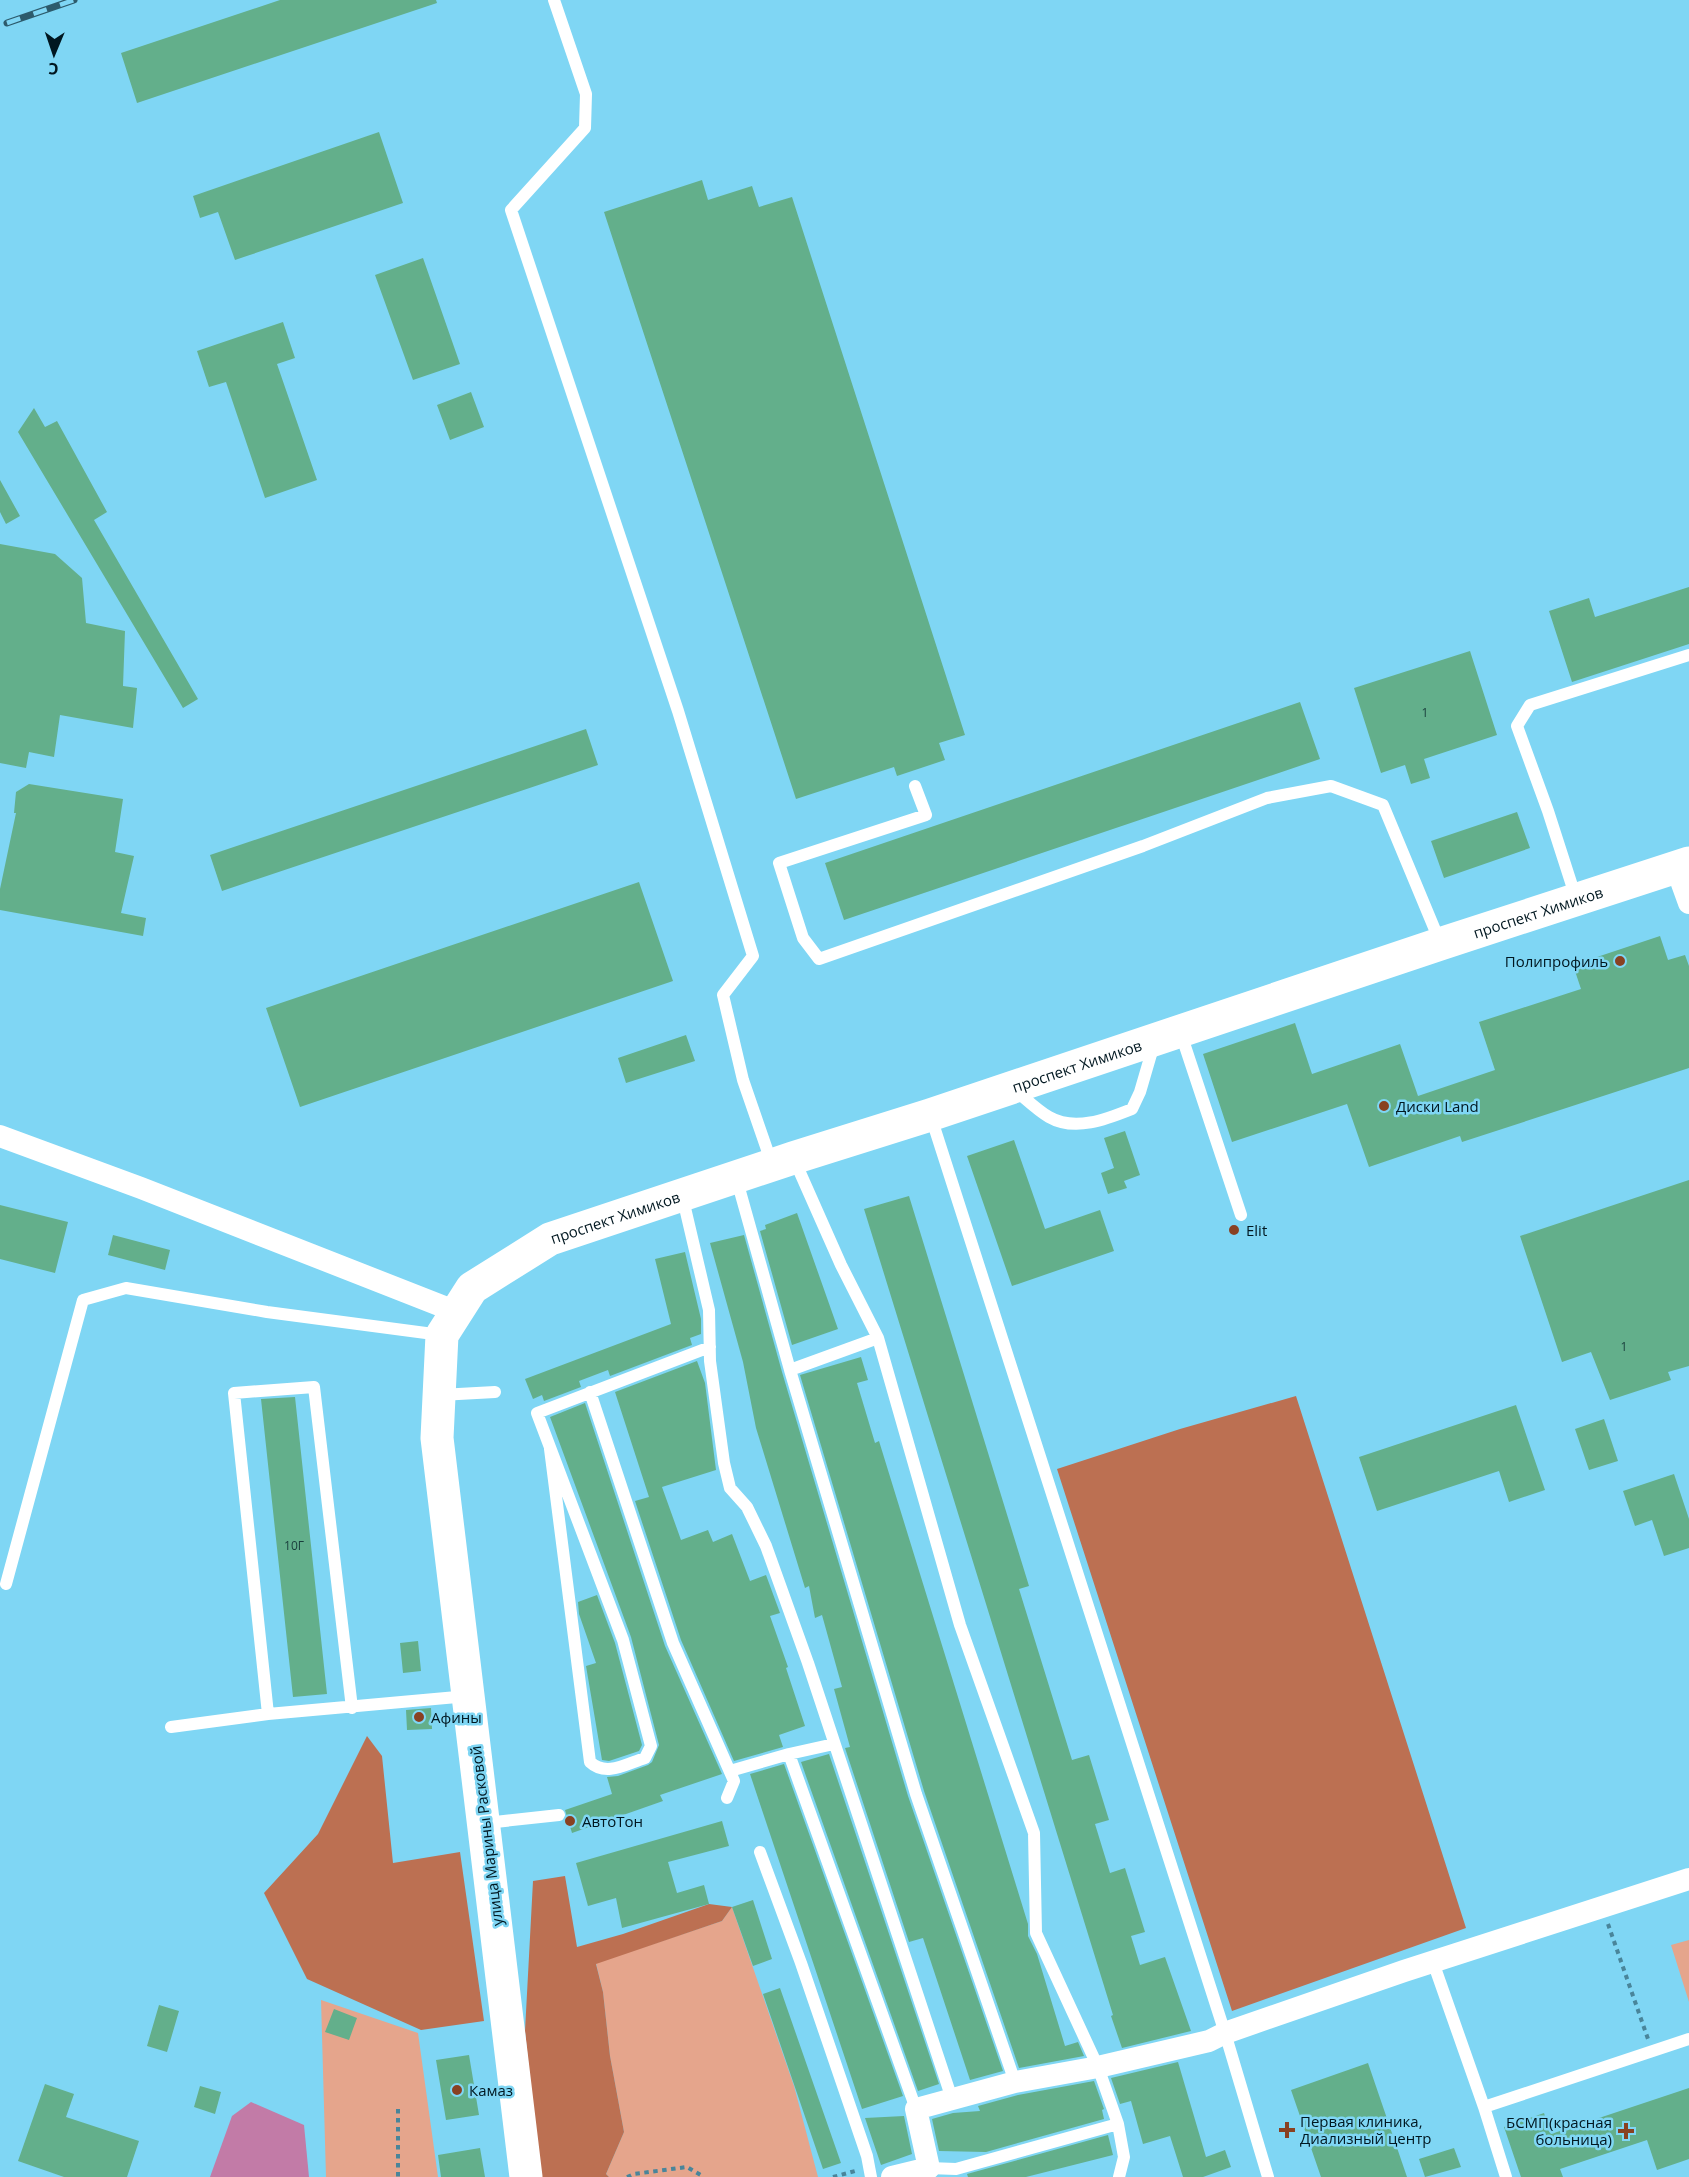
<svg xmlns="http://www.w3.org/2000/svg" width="1689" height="2177" font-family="'Open Sans',sans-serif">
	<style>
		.green { fill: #e5a58c }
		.forest { fill: #bc7052 }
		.water { fill: #c27ba7 }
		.building { fill: #63af8b }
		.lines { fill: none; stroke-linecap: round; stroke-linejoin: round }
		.path { stroke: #49859a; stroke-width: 4; stroke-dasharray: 4.5 4.5; stroke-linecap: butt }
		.service { stroke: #fff; stroke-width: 12 }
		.minor { stroke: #fff; stroke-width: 22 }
		.secondary { stroke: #fff; stroke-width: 33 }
		.rail-casing { stroke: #2d5b6c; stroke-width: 7 }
		.rail { stroke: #7fd6f4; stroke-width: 4.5; stroke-dasharray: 14; stroke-linecap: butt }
		.poi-dot { fill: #894122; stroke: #7fd6f4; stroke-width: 2 }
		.labels { text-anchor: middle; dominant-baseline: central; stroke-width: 5; stroke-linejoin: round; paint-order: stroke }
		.number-label { font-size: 12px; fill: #193d3b }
		.street-label { font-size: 15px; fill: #001720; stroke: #7fd6f4 }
		.poi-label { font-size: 15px; fill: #001720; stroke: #7fd6f4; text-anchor: start }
	</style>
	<rect width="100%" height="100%" fill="#7fd6f4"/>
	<!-- green -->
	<path class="green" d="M732,1907L794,2086L818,2177H609L606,2174L624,2132L610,2056L603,1992L596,1963L722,1921Z
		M1689,1940V2002L1671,1945Z
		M321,2000L418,2033L438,2177H326Z"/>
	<!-- forest -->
	<path class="forest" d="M1296,1396L1466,1928L1232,2011L1057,1469L1180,1429Z
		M367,1736L382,1756L393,1863L460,1852L484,2021L421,2030L307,1979L264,1893L318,1834Z
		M565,1876L577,1947L623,1934L709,1904L732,1907L722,1921L596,1964L603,1992L610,2056L624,2132L606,2174L609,2177H540L525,2031L533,1881Z"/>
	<!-- water -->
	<path class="water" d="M251,2102L304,2125L309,2177H210L232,2116Z"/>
	<!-- building -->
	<path class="building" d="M280,0H436L437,3L137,103L121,53Z
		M379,132L403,203L235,260L218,212L200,218L193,196Z
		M702,180L708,200L752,186L759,207L792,197L965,735L939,743L945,760L897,776L894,767L796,799L604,212Z
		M423,258L460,364L413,380L375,275Z
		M283,322L295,358L277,364L317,480L265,498L226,382L209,387L197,351Z
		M471,392L484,427L450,440L437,405Z
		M34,408L45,427L57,421L107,512L94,520L198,699L183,708L18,432Z
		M0,480L20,516L6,524L0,512Z
		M0,544L55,554L82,578L86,623L125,631L123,686L137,688L133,728L60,715L54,757L29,752L26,768L0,763Z
		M1689,587V644L1572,682L1549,611L1589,598L1595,617Z
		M1470,651L1497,735L1424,759L1430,778L1411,784L1405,765L1381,773L1354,688Z
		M1300,702L1320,759L844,920L825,863Z
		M586,729L598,765L222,891L210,855Z
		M29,784L123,799L115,852L134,856L121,913L146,918L143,936L0,910V889L16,813H14L16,792Z
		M1517,812L1530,848L1444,878L1431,841Z
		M639,882L673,981L300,1107L266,1008Z
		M1660,936L1668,960L1685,955L1689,966V1068L1462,1142L1460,1136L1369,1167L1347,1104L1232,1142L1203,1054L1295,1023L1312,1074L1400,1044L1418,1096L1495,1070L1479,1022L1581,989L1573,965Z
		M686,1035L695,1061L626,1083L618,1058Z
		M1125,1131L1140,1175L1124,1181L1127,1188L1108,1194L1101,1173L1114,1168L1104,1138Z
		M1014,1140L1045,1229L1100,1210L1114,1251L1012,1286L967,1156Z
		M1689,1180V1366L1668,1372L1671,1380L1610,1400L1591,1352L1562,1362L1520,1236Z
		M909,1196L1029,1586L1019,1589L1072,1760L1089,1755L1109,1820L1095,1824L1110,1873L1125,1868L1145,1932L1131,1936L1140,1965L1165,1957L1191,2031L1122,2048L1111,2016L1113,2015L864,1209Z
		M0,1205L68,1222L55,1273L0,1259Z
		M797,1213L838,1329L792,1345L760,1231L766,1229L765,1225Z
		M113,1235L170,1250L165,1270L108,1255Z
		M744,1235L782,1372L908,1796L1003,2071L970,2080L923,1938L909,1942L845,1748L850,1747L834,1689L842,1687L822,1615L815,1618L809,1586L805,1588L756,1428L743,1362L710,1243Z
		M685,1252L701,1319V1334L690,1338L692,1345L610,1376L608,1370L579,1381L581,1387L544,1401L542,1395L533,1399L525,1379L671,1324L655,1259Z
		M861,1357L868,1380L857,1383L875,1443L879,1441L1028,1924V1936L1037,1954L1065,2046L1078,2042L1084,2056L1019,2068L924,1791L800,1375Z
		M697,1361L705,1383L716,1470L662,1487L681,1540L708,1530L713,1542L732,1534L750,1581L766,1575L780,1613L770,1616L788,1667L786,1668L805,1726L779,1735L783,1747L734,1761L681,1640L635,1501L649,1497L615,1392Z
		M295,1397L327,1694L293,1697L261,1399Z
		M585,1403L665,1646L722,1774L660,1795L663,1801L572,1833L565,1810L612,1794L607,1777L618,1776L648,1765L652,1762L659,1745L631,1637L550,1417Z
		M1516,1405L1545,1490L1509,1502L1499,1471L1377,1511L1359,1457Z
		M1604,1419L1618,1461L1589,1470L1575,1429Z
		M1674,1474L1689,1519V1548L1664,1556L1652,1520L1635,1526L1623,1491Z
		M597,1595L615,1643L642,1745L639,1751L609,1761L602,1760L586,1666L596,1663L579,1614L578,1602Z
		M418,1641L421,1671L403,1673L400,1643Z
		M431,1708L432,1729L407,1730L406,1710Z
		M829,1754L939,2084L918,2091L801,1762Z
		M784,1764L903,2096L862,2109L750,1774Z
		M722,1821L729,1846L668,1862L677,1893L704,1885L709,1904L622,1928L616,1898L588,1906L576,1863Z
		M753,1900L772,1959L753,1966L732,1907Z
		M780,1988L841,2163L823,2169L763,1994Z
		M159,2005L179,2011L167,2052L147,2046Z
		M334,2009L357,2018L349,2040L325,2032Z
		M469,2055L479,2115L446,2120L436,2060Z
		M1178,2062L1206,2157L1225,2150L1231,2167L1203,2177H1183L1170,2136L1143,2144L1131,2101L1120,2104L1111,2078Z
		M1368,2063L1407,2177H1321L1291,2090Z
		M1094,2081L1104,2109L1102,2110L1104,2119L986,2152L939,2151L932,2119L953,2113L980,2111L978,2106L1018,2095Z
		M45,2084L74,2094L66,2117L139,2141L127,2177H64L18,2161Z
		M200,2086L221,2092L215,2114L194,2107Z
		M1689,2088V2159L1657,2170L1647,2140L1560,2169L1563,2177H1521L1504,2127L1544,2113L1551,2134Z
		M904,2116L912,2154L881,2165L865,2118Z
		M1108,2135L1113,2155L1026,2177H968L967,2174Z
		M480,2148L485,2177H441L438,2155Z
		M1454,2148L1461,2167L1425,2177L1419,2159Z"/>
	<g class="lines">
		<!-- path -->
		<path class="path" d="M1608,1924L1648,2039
			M398,2109V2177
			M627,2177L634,2174L687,2167L704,2177
			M833,2177L855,2171"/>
		<!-- service -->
		<path class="service" d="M554,0L586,94L585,128L511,210L678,711L753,956L723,995L743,1080L772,1164
			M915,786L926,815L779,863L803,938L819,959L1143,846L1267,798L1331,786L1383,805L1440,942
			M1576,898L1548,811L1517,726L1530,705L1689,655
			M1180,1031L1241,1215
			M1015,1090C1026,1099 1037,1110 1049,1117C1075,1132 1107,1119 1132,1109L1140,1092L1154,1044
			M931,1117L1225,2033L1268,2177
			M794,1159L841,1265L878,1338L960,1625L1034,1833L1036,1933L1098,2067L1118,2124L1124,2157L1119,2177
			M736,1177L790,1370L878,1338
			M682,1195L709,1310L710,1361L724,1463L730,1488L747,1507L766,1546L808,1663L952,2099
			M790,1370L916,1794L1015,2082
			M590,1392L673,1643L734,1781L727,1798
			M440,1395L495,1392
			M550,1449L590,1762C606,1777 626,1764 645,1758L651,1746L623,1640L537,1413L710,1347
			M6,1584L83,1300L126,1288L267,1312L441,1335
			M268,1714L234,1393L314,1387L352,1708
			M171,1727L268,1714L468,1696
			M789,1754L916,2109
			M730,1771L789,1754L834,1744
			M486,1823L559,1815
			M760,1852L801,1963L867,2156L871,2177
			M1433,1962L1484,2107
			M929,2168L956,2169L1118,2124
			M1506,2177L1484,2107L1689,2039"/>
		<!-- minor -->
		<path class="minor" d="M1676,867L1689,903
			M0,1136L141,1188L457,1312
			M892,2177L929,2168L916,2109L1015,2082L1098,2067L1209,2041L1225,2033L1404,1971L1689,1879"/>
		<!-- secondary -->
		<path class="secondary" id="s1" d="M526,2177L437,1438L442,1335L472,1288L550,1239L793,1158L930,1115L1440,944L1689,863"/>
		<!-- rail casing -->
		<g class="rail-casing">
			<path id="rail" d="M7,23L74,0"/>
		</g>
		<!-- rail -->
		<use href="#rail" class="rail"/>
	</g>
	<!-- markers -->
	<g class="poi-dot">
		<circle cx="1620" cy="961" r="6"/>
		<circle cx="1384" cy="1106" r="6"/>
		<circle cx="1234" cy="1230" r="6"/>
		<circle cx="419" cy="1717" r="6"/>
		<circle cx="570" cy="1821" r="6"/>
		<circle cx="457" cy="2090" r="6"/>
		<path d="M1284 2121h6v6h6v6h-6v6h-6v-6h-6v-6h6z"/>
		<path d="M1623 2122h6v6h6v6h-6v6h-6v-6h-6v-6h6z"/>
	</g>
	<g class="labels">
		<!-- number labels -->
		<g class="number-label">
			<text x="1425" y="712">1</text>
			<text x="1624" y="1346">1</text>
			<text x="294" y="1545">10Г</text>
		</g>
		<!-- street labels -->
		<g class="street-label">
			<text stroke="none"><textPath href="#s1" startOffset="2036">проспект Химиков</textPath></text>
			<text stroke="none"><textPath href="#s1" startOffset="1550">проспект Химиков</textPath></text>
			<text stroke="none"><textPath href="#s1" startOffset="1064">проспект Химиков</textPath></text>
			<text transform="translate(486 1836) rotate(-97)">улица Марины Расковой</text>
		</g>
		<!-- poi labels -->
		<g class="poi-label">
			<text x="1608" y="961" text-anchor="end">Полипрофиль</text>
			<text x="1396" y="1106">Диски Land</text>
			<text x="1246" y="1230">Elit</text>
			<text x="431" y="1717">Афины</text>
			<text x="582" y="1821">АвтоТон</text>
			<text x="469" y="2090">Камаз</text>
			<text x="1300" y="2121">Первая клиника,<tspan x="1300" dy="17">Диализный центр</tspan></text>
			<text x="1612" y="2122" text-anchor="end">БСМП(красная<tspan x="1612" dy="17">больница)</tspan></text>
		</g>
	</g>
	<!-- north arrow -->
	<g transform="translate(54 54) rotate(182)" stroke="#7fd6f4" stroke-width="4.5" paint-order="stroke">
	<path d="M0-4.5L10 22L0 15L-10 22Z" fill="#001720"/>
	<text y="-9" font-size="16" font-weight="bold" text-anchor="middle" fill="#001720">С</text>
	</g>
</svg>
